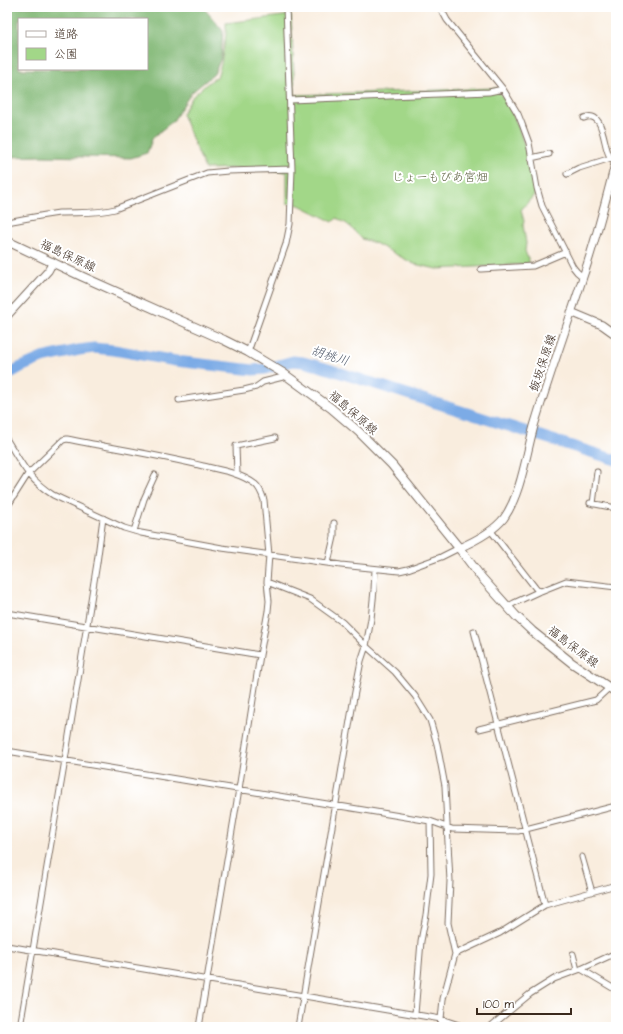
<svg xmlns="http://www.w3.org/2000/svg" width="623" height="1034" font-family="'Architects Daughter','Klee One',sans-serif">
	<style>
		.green { fill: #a2d788; stroke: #6e8053 }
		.forest { fill: #81b874; stroke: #5e7149; fill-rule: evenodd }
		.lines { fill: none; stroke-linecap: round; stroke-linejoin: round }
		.river { stroke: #7cabe6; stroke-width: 11 }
		.street-casing { stroke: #7e6e61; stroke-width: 7 }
		.secondary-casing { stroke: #7e6e61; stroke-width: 9 }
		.primary-casing { stroke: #7e6e61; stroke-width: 10 }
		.street { stroke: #fff; stroke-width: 5 }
		.secondary { stroke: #fff; stroke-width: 7 }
		.primary { stroke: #fff; stroke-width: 8 }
		.labels { text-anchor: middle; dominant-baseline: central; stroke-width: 4; stroke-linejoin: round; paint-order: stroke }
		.park-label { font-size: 12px; fill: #5a5e3e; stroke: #fff }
		.street-label { font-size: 12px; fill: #3b2a1e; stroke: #fff }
		.water-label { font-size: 13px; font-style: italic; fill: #555e6e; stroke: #fff }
	</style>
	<rect width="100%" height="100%" fill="#fff"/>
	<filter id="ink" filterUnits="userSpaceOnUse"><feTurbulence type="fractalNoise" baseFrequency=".025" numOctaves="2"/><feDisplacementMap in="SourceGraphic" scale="8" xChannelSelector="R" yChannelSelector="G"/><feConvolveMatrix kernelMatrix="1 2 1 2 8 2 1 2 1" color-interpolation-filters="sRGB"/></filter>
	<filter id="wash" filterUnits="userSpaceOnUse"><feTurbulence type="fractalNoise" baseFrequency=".012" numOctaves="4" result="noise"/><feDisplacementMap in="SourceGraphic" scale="16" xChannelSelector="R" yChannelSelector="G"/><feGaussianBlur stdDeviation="0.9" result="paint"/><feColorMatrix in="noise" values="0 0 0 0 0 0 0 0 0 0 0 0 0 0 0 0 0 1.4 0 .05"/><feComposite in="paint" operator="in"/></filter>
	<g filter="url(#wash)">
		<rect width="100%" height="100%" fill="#f9edde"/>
		<!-- green -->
		<path class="green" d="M291,15L295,95L496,88C501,95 507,102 510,109C524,135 529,165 535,194L521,210L524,221L523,225L526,243L525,251L530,264L437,269L414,264L375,243L362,239L347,224L337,218L333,222L299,205L287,203V172L245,168L205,169L182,114L193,96L209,82L217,77L221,64L226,34V23Z"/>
		<!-- forest -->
		<path class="forest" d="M7,7H203L223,31L221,58L214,74L191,93L173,121L153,137L147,153L131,158L41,156L7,157ZM19,19H147V69H19Z"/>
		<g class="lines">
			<!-- river -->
			<path class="river" d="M7,375L21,367L42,358L79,350L94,348L114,350L176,361L253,370L265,369L293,361L303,362L322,367L616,460"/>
		</g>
	</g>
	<g filter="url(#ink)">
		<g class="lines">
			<!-- street casing -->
			<g class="street-casing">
				<path id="street" d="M440,7L447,20L503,89L518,114L522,124L529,143L537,188L542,206L573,267L577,272L583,277
					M290,100L489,92L503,89
					M584,118C604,109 603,145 609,155C611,158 612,160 616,161
					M531,158L549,154
					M567,174L579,168L611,158
					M7,222C24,219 42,215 59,213C78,212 97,214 115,209L207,173L228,171L292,169
					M481,269L533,266L566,252
					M248,352L286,244L290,224L292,169L286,7
					M179,400L244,390L256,387L263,382L287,376
					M7,440C22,464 28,479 53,495L124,528L141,533L222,548L341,565L399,571L408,569L441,557L459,548
					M237,474L236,446L275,438
					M590,503L616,508
					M593,504L597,472
					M7,507L28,474L63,440L67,439C112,448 158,455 203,466C221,470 240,473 255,484C260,488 262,494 264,500L269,555L267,582L269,601L268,611L260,655L239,789L199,1027
					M134,531L144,499L155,475
					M491,531L537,590L541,591L566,581L616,587
					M328,563L334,537V523
					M267,582L310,599L342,622L366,646L395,672L415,696L430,720L437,744L445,786L450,881L448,923L455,954L443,999L441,1019L442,1027
					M507,607L514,603L540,591
					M7,613L260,655
					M474,631L545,905
					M479,729L596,700L609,688
					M7,751L430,821L452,829L518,831L616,806
					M582,857L592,892
					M7,946L441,1019L465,1027
					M455,954L500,933L545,905L616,885
					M573,954L577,970
					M581,969L616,990
					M415,1014L421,941L426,915L431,874L430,821
					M20,1027L65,760L97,563L103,518
					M298,1027L354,697L361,661L366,646L371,619L374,590L375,569
					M490,1027L530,994L554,979L581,969L616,953"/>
			</g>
			<!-- secondary casing -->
			<g class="secondary-casing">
				<path id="secondary" d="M571,312L602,325L616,335
					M7,316L48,271L53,262
					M459,548C475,541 493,532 504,518C521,494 526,455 534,426C549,376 567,327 583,277C596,239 606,200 616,160"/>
			</g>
			<!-- primary casing -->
			<g class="primary-casing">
				<path id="primary" d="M7,241L81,276L224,340L248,352L283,373L331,408L359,432L392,465L459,548L481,577L516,616L532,631L572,663L616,692"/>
			</g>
			<!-- street -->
			<use href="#street" class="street"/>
			<!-- secondary -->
			<use href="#secondary" class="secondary"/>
			<!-- primary -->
			<use href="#primary" class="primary"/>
		</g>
	</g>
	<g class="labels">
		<!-- park labels -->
		<g class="park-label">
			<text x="440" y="177">じょーもぴあ宮畑</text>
		</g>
		<!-- street labels -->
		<g class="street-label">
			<text transform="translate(68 256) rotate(25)">福島保原線</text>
			<text transform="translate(543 363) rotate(-72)">飯坂保原線</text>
			<text transform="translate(353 413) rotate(41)">福島保原線</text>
			<text transform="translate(573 647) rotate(37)">福島保原線</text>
		</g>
		<!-- water labels -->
		<g class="water-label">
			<text transform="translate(330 356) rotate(17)">胡桃川</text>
		</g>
	</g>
	<!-- margin -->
	<rect width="623" height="1034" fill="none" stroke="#fff" stroke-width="24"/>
	<!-- legend -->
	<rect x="18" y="18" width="130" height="52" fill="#ffffff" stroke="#b1aaa5"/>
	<rect x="26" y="31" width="20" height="6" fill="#ffffff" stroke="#b1aaa5"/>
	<text x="54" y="38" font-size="12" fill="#3b2a1e">道路</text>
	<rect x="26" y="48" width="20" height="12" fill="#a2d788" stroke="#b1aaa5"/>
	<text x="54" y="58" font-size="12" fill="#3b2a1e">公園</text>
	<!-- scale -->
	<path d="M477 1008v6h94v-6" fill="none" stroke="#3b2a1e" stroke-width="2"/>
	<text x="483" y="1008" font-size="12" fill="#3b2a1e" stroke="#ffffff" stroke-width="3" paint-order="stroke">100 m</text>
</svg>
